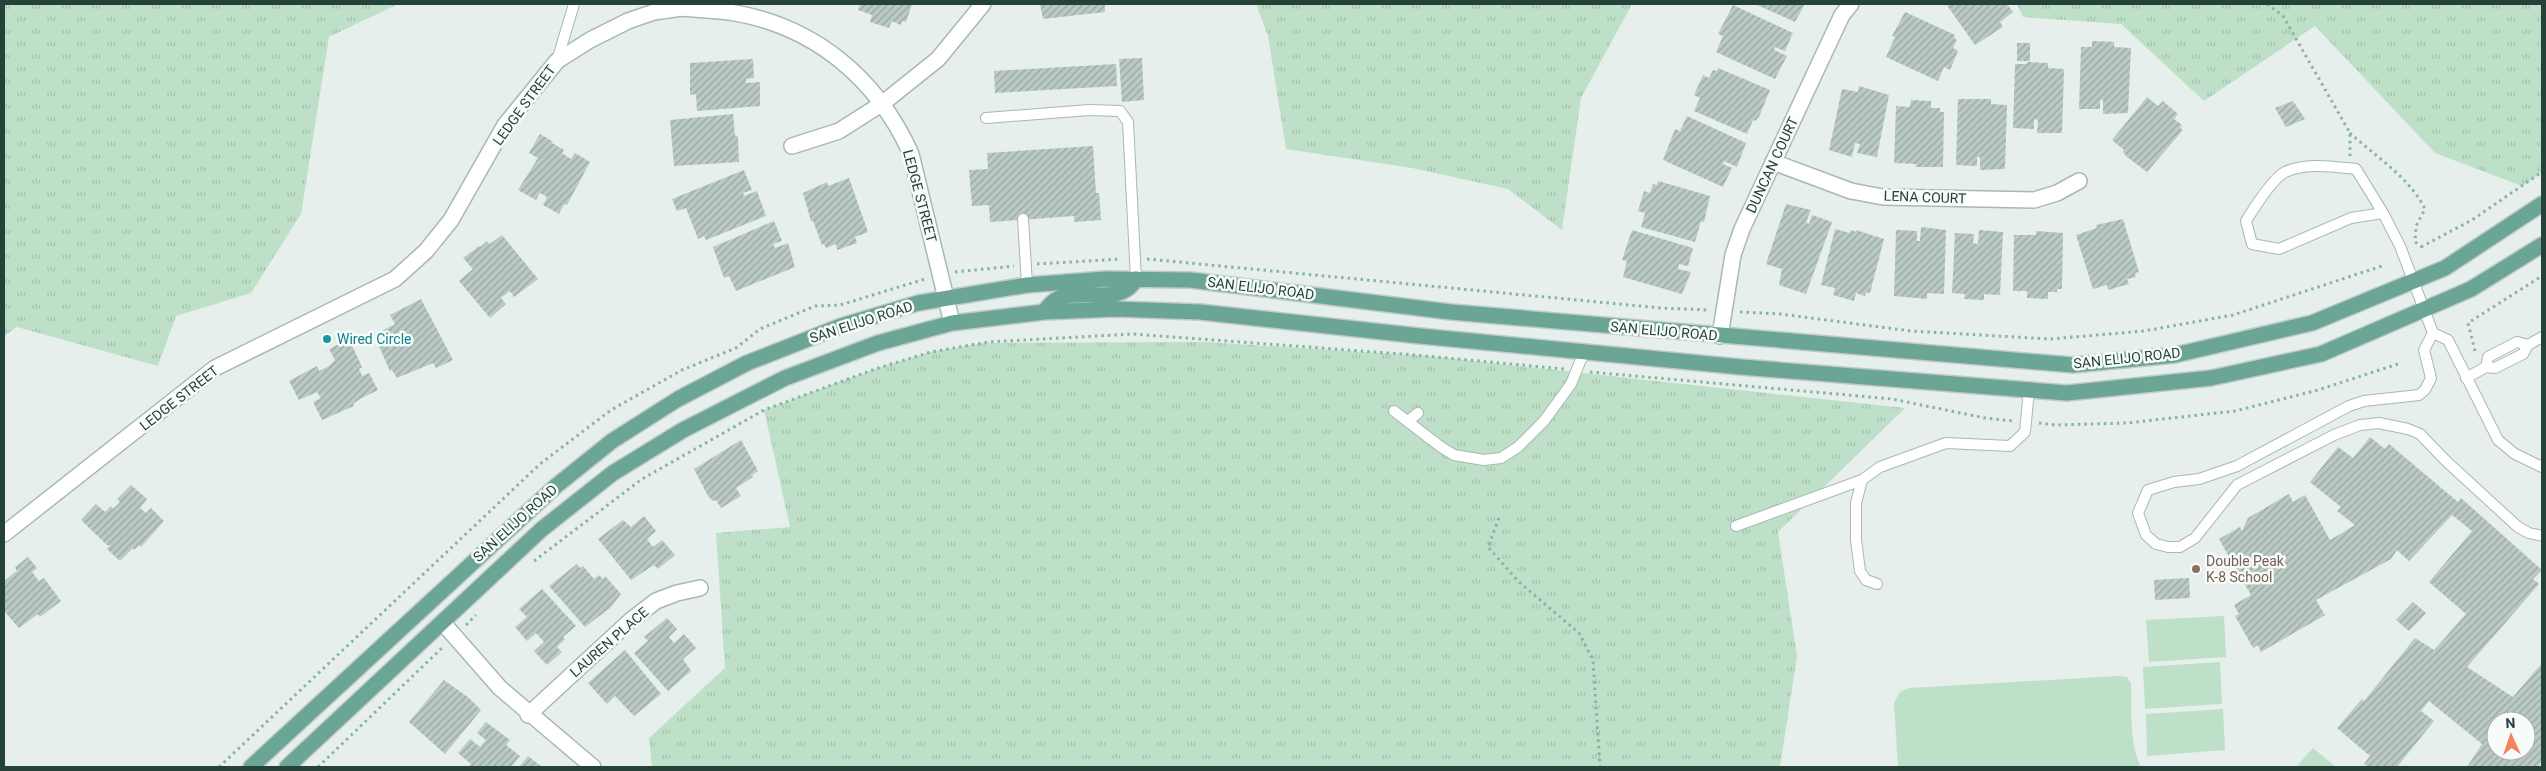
<svg xmlns="http://www.w3.org/2000/svg" width="2546" height="771" font-family="Roboto,sans-serif">
	<style>
		.grass { fill: url(#grass-tufts) }
		.garden { fill: #bfe0c8 }
		.building { fill: url(#building-hatch); fill-rule: evenodd }
		.lines { fill: none; stroke-linecap: round; stroke-linejoin: round }
		.lane-casing { stroke: #a8b8b2; stroke-width: 12 }
		.street-casing { stroke: #a8b8b2; stroke-width: 18 }
		.secondary-casing { stroke: #a4bbb3; stroke-width: 18 }
		.primary-casing { stroke: #c2cac8; stroke-width: 18 }
		.path { stroke: #86b3a5; stroke-width: 3; stroke-dasharray: 2.5 4; stroke-linecap: butt }
		.lane { stroke: #fff; stroke-width: 10 }
		.street { stroke: #fff; stroke-width: 15 }
		.secondary { stroke: #fff; stroke-width: 15 }
		.primary { stroke: #6aa596; stroke-width: 15 }
		.culture-dot { fill: #0f9aa8; stroke: #f7fbf9; stroke-width: 2 }
		.education-dot { fill: #8d6e63; stroke: #f7fbf9; stroke-width: 2 }
		.labels { text-anchor: middle; dominant-baseline: central; stroke-width: 5; stroke-linejoin: round; paint-order: stroke }
		.street-label { font-size: 14px; fill: #24423a; stroke: #f7fbf9 }
		.culture-label { font-size: 14px; fill: #0d838f; stroke: #f7fbf9; text-anchor: start }
		.education-label { font-size: 14px; fill: #785e54; stroke: #f7fbf9; text-anchor: start }
	</style>
	<defs>
		<pattern id="grass-tufts" width="24" height="20" patternUnits="userSpaceOnUse" patternTransform="scale(1.25)"><rect width="24" height="20" fill="#bfe0c8"/><path d="M3 7l-1-3M5 7V3M7 7l1-3M15 17l-1-3M17 17v-4M19 17l1-3" fill="none" stroke="#a4c1ad"/></pattern>
		<pattern id="building-hatch" width="6" height="6" patternUnits="userSpaceOnUse" patternTransform="scale(1.25)"><rect width="6" height="6" fill="#bbcac4"/><path d="M-1 1l2-2M0 6l6-6M5 7l2-2" fill="none" stroke="#98a6a0"/></pattern>
	</defs>
	<rect width="100%" height="100%" fill="#e6efeb"/>
	<!-- grass -->
	<path class="grass" d="M4,4H398L329,37L301,214L251,293L176,316L158,366L17,327L4,336Z
		M1256,4H1632L1581,98L1562,230L1508,189L1412,168L1286,149L1268,36Z
		M2017,4H2542V172L2522,186L2435,153L2315,26L2204,101L2121,24L2023,17Z
		M1206,342L1427,356L1905,408L1778,532L1797,656L1780,767H652L649,738L725,668L716,533L790,527L764,410L875,369L931,352L984,343Z"/>
	<!-- garden -->
	<path class="garden" d="M2224,616L2226,657L2149,662L2146,620Z
		M2220,662L2222,704L2145,709L2143,667Z
		M2118,676L2127,677L2131,683C2132,710 2129,743 2141,767H1898L1894,703L1900,692L1909,688Z
		M2223,709L2225,750L2147,756L2146,714Z
		M2313,748L2336,767H2296Z"/>
	<!-- building -->
	<path class="building" d="M860,4H912L906,22L902,21L901,25L892,21L889,28L870,22L872,15L858,10Z
		M1040,4H1105V12L1043,19Z
		M1755,4H1805L1795,22Z
		M1946,4H2007L2013,12L2000,22L2003,27L1975,45Z
		M1733,5L1793,33L1785,51L1775,47L1774,50L1787,56L1775,79L1716,52L1723,36L1718,34Z
		M1905,12L1955,35L1954,38L1957,40L1953,48L1958,51L1950,70L1944,67L1938,81L1886,57L1895,37L1892,36Z
		M2092,41L2114,42V47L2131,48L2128,113L2103,114V100H2100V109H2079L2081,47H2092Z
		M2017,43H2030V61H2017Z
		M1142,58L1144,100L1122,102L1119,59Z
		M753,59L754,78L746,79V83L760,82V106L697,111L696,94L690,95V63Z
		M2027,62L2048,63V68L2064,69L2062,133H2037L2038,120L2034,119V129L2013,128L2015,64H2027Z
		M1116,64L1117,86L995,93L994,71Z
		M1718,68L1770,90L1759,117L1755,121L1753,120L1747,134L1694,111L1700,98L1694,95L1703,75L1709,78L1713,70L1717,71Z
		M1859,86L1889,95L1877,157L1857,153L1860,144L1855,143L1852,157L1829,150L1842,89L1858,92Z
		M2147,97L2158,106L2163,101L2178,114L2174,119L2182,125L2180,128L2183,130L2147,172L2127,157L2123,152L2124,150L2112,140Z
		M1958,99H1991V104L2007,105L2005,169L1980,170V157H1977V166L1956,165Z
		M1911,100L1931,101V108H1940V112H1944L1943,167H1916V164L1894,163L1896,106L1910,107Z
		M2293,101L2305,119L2286,127L2275,108Z
		M733,114L735,136H738L739,162L674,166L670,120Z
		M1687,116L1746,143L1737,167L1724,161L1723,164L1732,168L1723,187L1663,160L1675,129L1680,131Z
		M540,134L552,141V143L564,150L562,153L571,159L575,153L590,162L567,205L564,204L559,214L543,205L547,197L540,193L536,200L518,190L538,158L529,153Z
		M1093,146L1096,193H1099L1101,220L1074,222V216L990,222L989,205L972,206L969,170L988,169L987,153Z
		M744,170L752,190L743,193L744,196L757,191L766,216L706,240L704,236L698,239L686,208L677,211L672,199Z
		M849,178L868,232L855,237L857,243L837,250L836,244L826,248L824,244L822,245L813,221H811L803,193L827,182L828,186Z
		M1658,181L1710,196L1704,222L1701,221L1695,242L1641,227L1645,213L1638,211L1644,191L1650,193L1653,184L1657,185Z
		M1786,204L1811,210L1806,222L1809,224L1812,215L1832,222L1806,294L1779,285L1782,269L1766,264Z
		M2123,219L2139,272L2135,273L2136,277L2127,279L2129,284L2108,290L2107,285L2093,289L2076,235L2097,228L2096,225Z
		M774,221L782,241L773,244L775,248L788,243L795,267L736,291L729,276L724,278L713,247Z
		M1921,227L1946,230L1944,294L1927,293V299L1894,296L1896,230L1917,231V241H1920Z
		M1835,229L1850,233L1851,230L1856,232V230L1884,239L1870,293L1866,292L1865,296L1856,293L1854,301L1833,295L1835,288L1821,285Z
		M1632,230L1693,248L1688,266L1679,264L1678,269L1691,272L1682,294L1623,277L1627,261L1622,260Z
		M1979,230L2003,232L2000,295L1984,294V300L1964,299L1965,294L1952,293L1955,233L1974,234L1973,243L1978,244Z
		M2036,231L2063,233L2062,289H2057V292H2048V299L2027,298V291H2013L2014,235H2036Z
		M502,235L538,279L514,297L510,291L501,298L506,304L490,318L459,281L473,269L463,258L479,246L480,247L487,241L490,244Z
		M421,299L453,360L436,368L433,363L397,378L392,370L390,371L374,335L395,324L390,315Z
		M349,339L362,367L359,369L362,376L369,373L378,390L360,399L353,404L354,406L322,420L313,402L321,398L317,392L299,400L289,381L317,366L319,371L329,366L335,360L329,349Z
		M2370,437L2385,449L2389,444L2458,502L2461,498L2542,570L2533,579L2539,584L2467,667L2513,697L2542,663V761L2538,767H2467L2482,744L2429,701L2421,711L2434,721L2397,767H2368L2364,764L2370,756L2337,728L2362,699L2364,701L2415,638L2434,650L2466,614L2429,582L2472,531L2452,515L2409,561L2397,550L2391,559L2316,600L2325,615L2261,652L2258,645L2253,648L2235,616L2239,614L2234,605L2251,595L2219,539L2240,527L2242,531L2248,518L2289,494L2293,502L2305,495L2330,540L2355,525L2337,511L2341,507L2310,482L2338,447L2353,458ZM2496,721H2526V751H2496Z
		M741,440L758,471L752,475L753,477L736,488L741,496L721,508L716,500L713,501L708,496L694,469Z
		M131,485L147,499L140,508L146,513L151,508L164,521L141,547L139,545L134,550L133,548L120,561L107,549L110,545H107L81,520L96,504L105,512L111,506L113,509L120,502L117,499Z
		M644,516L656,531L647,539L653,547L662,540L675,555L658,569L654,565L631,580L598,539L623,520L631,527Z
		M28,557L37,568L32,572L39,581L44,578L61,601L40,617L38,614L19,628L4,611V581L17,571L15,567Z
		M577,564L580,568L583,566L594,579L599,575L603,579L605,576L621,594L610,608L585,627L549,586Z
		M2189,578L2190,598L2155,600L2154,580Z
		M542,589L576,626L563,637L565,639L557,647L562,652L547,665L534,651L544,642L536,633L527,641L515,627L527,617L519,609Z
		M2413,602L2426,613L2409,631L2396,620Z
		M667,618L677,629L669,637L674,643L684,634L696,648L683,659L691,671L668,691L634,653L648,641L644,637Z
		M625,650L661,694L634,716L615,696L607,704L588,683Z
		M444,680L469,698L481,710L445,754L409,722Z
		M486,722L510,740L506,745L520,756L511,767H468L471,764L458,753L470,739L480,747L486,740L477,733Z
		M528,756L542,767H519Z"/>
	<g class="lines">
		<!-- lane casing -->
		<g class="lane-casing">
			<path id="lane" d="M557,61L574,4
				M986,118L1089,110L1120,111L1128,122L1136,279
				M2383,213L2356,169C2334,167 2307,162 2285,172C2272,179 2254,208 2246,221L2252,244L2279,249L2351,218L2383,213L2400,246L2433,333L2448,340L2498,440L2515,454L2542,467
				M1023,219L1027,285
				M2433,333L2424,350L2431,378L2425,390L2419,395L2364,401L2349,406L2237,466L2199,479L2174,482L2148,490L2138,513L2146,535L2156,544L2168,547H2180L2195,538L2237,485L2334,435L2360,425L2379,423L2408,429L2420,434L2446,461L2518,527L2529,533L2542,536
				M2528,345L2542,337
				M2466,378L2486,367L2495,368L2523,354L2528,345L2517,342L2488,357L2486,367
				M1394,411L1441,447L1454,455L1484,460L1501,458L1518,447L1544,421L1571,384L1584,352
				M1408,421L1418,413
				M1736,526L1862,480
				M1877,584L1866,580L1860,571L1856,540V503L1862,480L1880,467L1946,443L2010,446L2025,432L2029,390"/>
		</g>
		<!-- street casing -->
		<g class="street-casing">
			<path id="street" d="M792,146L839,131L883,103L938,59L983,4
				M1773,162L1851,191L1883,197L2034,200L2057,193L2079,181
				M1720,336L1733,255L1742,229L1842,15L1851,4
				M4,534L215,368L395,279L426,251L451,220L505,125L557,61L590,40L628,21L654,12L682,8
				M443,623L500,688L593,767
				M528,715L630,621L656,601L677,593L700,588"/>
		</g>
		<!-- secondary casing -->
		<g class="secondary-casing">
			<path id="secondary" d="M682,8C700,10 718,10 735,13C816,27 878,80 911,154L952,323"/>
		</g>
		<!-- primary casing -->
		<g class="primary-casing">
			<path id="primary" d="M1044,312C1049,306 1054,299 1062,297C1087,289 1121,306 1136,279
				M251,767L556,486L612,441L678,399L747,363L841,326L918,303L1027,285L1105,279L1190,280L1451,312L2073,365L2175,355L2312,323L2445,268L2542,204
				M287,767L542,529L613,473L683,430L785,378L878,343L952,323L1044,312L1116,309L1200,312L1420,336L1741,367L2067,393L2211,378L2321,354L2471,289L2542,245"/>
		</g>
		<!-- path -->
		<path class="path" d="M2267,4L2283,16L2350,133V156
			M2350,133C2375,156 2410,178 2425,209L2416,226L2415,242L2422,247
			M2421,247L2472,220L2542,172
			M1147,259L1661,308L1709,310
			M1037,264L1121,259
			M955,272L1014,266
			M1740,312L1780,314L1911,331L2050,339L2144,331L2233,315L2385,265
			M2475,351L2468,323L2542,276
			M1590,372L1892,399L1985,418L2013,421
			M2039,423L2055,425L2127,423L2235,411L2318,390L2401,363
			M1499,518L1488,547L1519,582L1579,633L1593,660L1600,767
			M534,561L642,479L764,410L875,369L931,352L988,342L1133,334L1415,355L1564,369
			M466,625L476,615
			M219,767L540,464L611,410L682,370L736,348L760,329L815,306L840,305L925,279
			M318,767L444,646"/>
		<!-- lane -->
		<use href="#lane" class="lane"/>
		<!-- street -->
		<use href="#street" class="street"/>
		<!-- secondary -->
		<use href="#secondary" class="secondary"/>
		<!-- primary -->
		<use href="#primary" class="primary"/>
	</g>
	<!-- markers -->
	<circle class="culture-dot" cx="327" cy="339" r="5"/>
	<circle class="education-dot" cx="2196" cy="569" r="5"/>
	<g class="labels">
		<!-- street labels -->
		<g class="street-label">
			<text transform="translate(524 105) rotate(-54)">LEDGE STREET</text>
			<text transform="translate(1772 165) rotate(-65)">DUNCAN COURT</text>
			<text transform="translate(920 196) rotate(75)">LEDGE STREET</text>
			<text transform="translate(1925 197) rotate(2)">LENA COURT</text>
			<text transform="translate(1261 288) rotate(7)">SAN ELIJO ROAD</text>
			<text transform="translate(861 322) rotate(-18)">SAN ELIJO ROAD</text>
			<text transform="translate(1664 331) rotate(5)">SAN ELIJO ROAD</text>
			<text transform="translate(2127 358) rotate(-6)">SAN ELIJO ROAD</text>
			<text transform="translate(179 398) rotate(-38)">LEDGE STREET</text>
			<text transform="translate(515 523) rotate(-42)">SAN ELIJO ROAD</text>
			<text transform="translate(609 642) rotate(-41)">LAUREN PLACE</text>
		</g>
		<!-- culture labels -->
		<g class="culture-label">
			<text x="337" y="339">Wired Circle</text>
		</g>
		<!-- education labels -->
		<g class="education-label">
			<text x="2206" y="561">Double Peak<tspan x="2206" dy="16">K-8 School</tspan></text>
		</g>
	</g>
	<!-- border -->
	<rect width="2546" height="771" fill="none" stroke="#24423a" stroke-width="10"/>
	<!-- north arrow -->
	<g transform="translate(2511 736) rotate(357)"><circle r="24" fill="#f7fbf9" stroke="#a3b1ad"/>
	<path d="M0-4L9 19L0 12L-9 19Z" fill="#f4845f"/>
	<text y="-8" font-size="14" font-weight="bold" text-anchor="middle" fill="#24423a">N</text>
	</g>
</svg>
